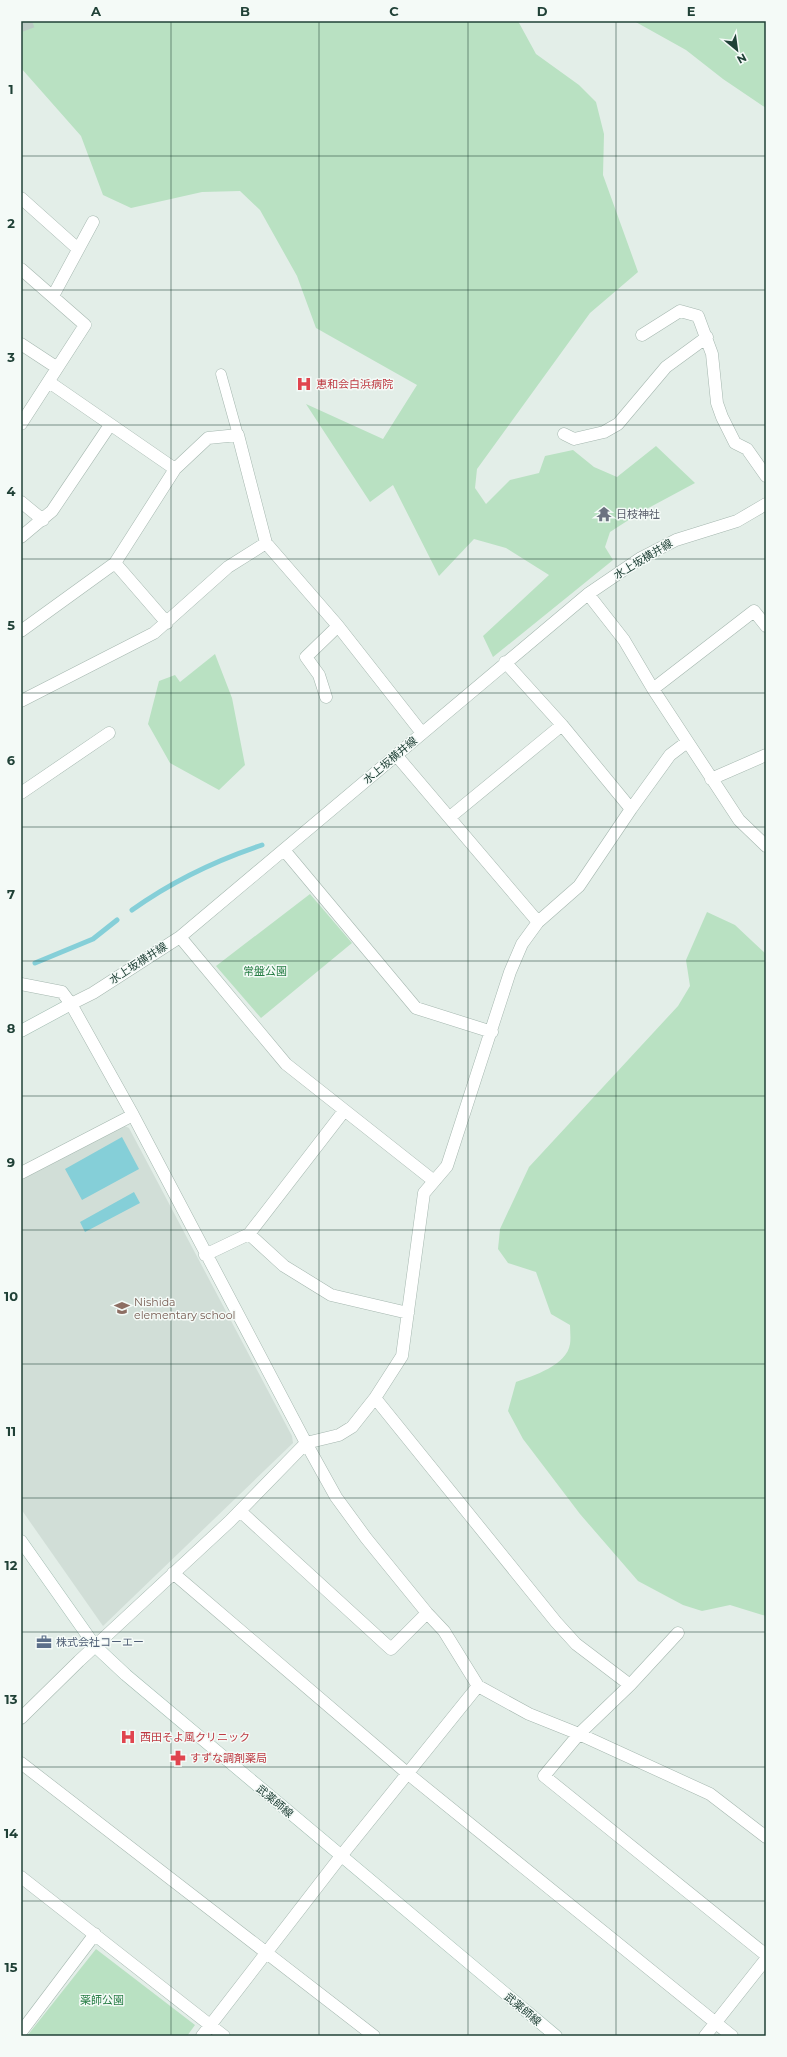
<svg xmlns="http://www.w3.org/2000/svg" width="787" height="2057" font-family="Montserrat,'Noto Sans JP',sans-serif">
	<style>
		.built { fill: #d1ded7 }
		.green { fill: #b9e1c2 }
		.water { fill: #85cfd8 }
		.lines { fill: none; stroke-linecap: round; stroke-linejoin: round }
		.stream { stroke: #85cfd8; stroke-width: 5 }
		.secondary-tunnel { stroke: #bccbc5; stroke-width: 12; stroke-dasharray: 12 6; stroke-linecap: butt }
		.lane-casing { stroke: #a5b7af; stroke-width: 11 }
		.street-casing { stroke: #a5b7af; stroke-width: 13 }
		.secondary-casing { stroke: #a0bbb0; stroke-width: 13 }
		.lane { stroke: #fff; stroke-width: 10 }
		.street { stroke: #fff; stroke-width: 12 }
		.secondary { stroke: #fff; stroke-width: 12 }
		.grid { fill: none; stroke: #204137; stroke-width: 1; stroke-opacity: 0.55 }
		.labels { text-anchor: middle; dominant-baseline: central; stroke-width: 3; stroke-linejoin: round; paint-order: stroke }
		.health-label { font-size: 11px; fill: #be3a42; stroke: #f4faf7; text-anchor: start }
		.worship-label { font-size: 11px; fill: #5b616d; stroke: #f4faf7; text-anchor: start }
		.street-label { font-size: 11px; fill: #204137; stroke: #f4faf7 }
		.park-label { font-size: 11px; fill: #267d44; stroke: #f4faf7 }
		.education-label { font-size: 11px; fill: #785e54; stroke: #f4faf7; text-anchor: start }
		.service-label { font-size: 11px; fill: #4e5e75; stroke: #f4faf7; text-anchor: start }
		.neatline { fill: none; stroke: #204137; stroke-width: 1.5 }
		.grid-label { font-size: 13px; text-anchor: middle; font-weight: bold; fill: #204137 }
	</style>
	<rect width="100%" height="100%" fill="#e3eee8"/>
	<!-- built -->
	<path class="built" d="M122,1125L129,1128L292,1436L293,1443L103,1626L21,1509V1179Z"/>
	<!-- green -->
	<path class="green" d="M21,21H518L536,54L579,85L596,102L604,134L603,175L638,272L590,313L477,469L475,488L486,504L510,480L539,473L545,456L573,450L594,467L617,477L656,446L695,483L641,512L610,532L605,547L613,560L493,657L483,636L549,575L506,548L474,539L439,576L393,485L370,502L306,404L383,439L417,385L316,328L297,276L260,210L240,191L202,192L131,208L103,195L81,136L21,68Z
		M634,21H766V108L723,79L686,50Z
		M215,654L232,698L245,765L219,790L170,763L148,724L159,681L175,675L180,682Z
		M310,894L352,943L261,1018L216,966Z
		M707,912L735,925L766,954V1616L730,1605L702,1611L683,1605L638,1581L580,1514L523,1439L508,1411L516,1382C533,1376 567,1365 570,1344C571,1338 570,1331 570,1325L551,1314L536,1272L508,1263L498,1249L500,1229L529,1167L678,1006L690,986L686,960Z
		M96,1949L195,2025L187,2036H27Z"/>
	<!-- water -->
	<path class="water" d="M122,1137L139,1169L82,1200L65,1169Z
		M134,1192L140,1203L85,1232L80,1222Z"/>
	<g class="lines">
		<!-- stream -->
		<path class="stream" d="M132,910C171,882 217,860 262,845
			M35,963L93,939L117,920"/>
		<!-- secondary-tunnel -->
		<path class="secondary-tunnel" d="M21,26L34,21"/>
		<!-- lane casing -->
		<g class="lane-casing">
			<path id="lane" d="M221,374L238,435"/>
		</g>
		<!-- street casing -->
		<g class="street-casing">
			<path id="street" d="M21,198L78,249
				M21,269L85,325L21,424
				M53,296L93,222
				M642,335L680,311L698,316L712,354L717,403L722,417L735,443L747,449L766,476
				M21,344L56,367
				M49,382L175,469
				M564,434L574,439L604,432L618,424L666,367L707,337
				M21,502L43,520
				M21,537L52,511L110,425
				M115,563L167,623
				M588,594L624,640L653,689L739,820L766,846
				M21,631L115,563L175,469L208,438L238,435L266,543L338,626L422,733
				M505,662L562,725L631,809
				M653,689L754,611L766,626
				M326,697L319,675L306,657L338,626
				M21,701L154,633L228,567L266,543
				M687,742L670,755L631,809L579,886L538,922L522,944L510,972L447,1166L424,1193L402,1356L375,1398L352,1427L339,1435L306,1443L336,1497L366,1538L427,1613L444,1631L478,1686L529,1714L579,1734L710,1794L766,1837
				M396,755L538,922
				M711,779L766,755
				M21,793L109,733
				M450,817L562,725
				M284,850L416,1008L492,1032
				M180,937L286,1064L434,1181
				M21,984L62,992L71,1004L133,1115L306,1443L230,1521L79,1661L21,1718
				M71,1004L93,993L180,937L588,594L641,558L676,540L737,521L766,504
				M21,1173L133,1115
				M249,1234L284,1266L331,1295L408,1313
				M205,1255L249,1234L344,1111
				M375,1398L556,1622L576,1644L630,1685L579,1734L544,1776L766,1955
				M240,1511L391,1649L427,1613
				M173,1573L407,1773L732,2036
				M630,1685L678,1633
				M21,1763L374,2036
				M21,1877L224,2036
				M21,2032L95,1934
				M202,2036L341,1856L478,1686
				M705,2036L766,1959"/>
		</g>
		<!-- secondary casing -->
		<g class="secondary-casing">
			<path id="secondary" d="M21,1031L71,1004
				M21,1541L95,1646L126,1675L556,2036"/>
		</g>
		<!-- lane -->
		<use href="#lane" class="lane"/>
		<!-- street -->
		<use href="#street" class="street"/>
		<!-- secondary -->
		<use href="#secondary" class="secondary"/>
	</g>
	<!-- grid -->
	<path class="grid" d="M171,21V2036M319,21V2036M468,21V2036M616,21V2036M21,156H766M21,290H766M21,425H766M21,559H766M21,693H766M21,827H766M21,961H766M21,1096H766M21,1230H766M21,1364H766M21,1498H766M21,1632H766M21,1767H766M21,1901H766"/>
	<!-- icons -->
	<defs>
		<g id="hospital-bare" transform="scale(1.2)"><path d="M-5-5h3v3.5h4V-5h3V5h-3V1.5h-4V5h-3Z" fill="#e0444e" stroke="#f4faf7" stroke-width="2.5" paint-order="stroke"/></g>
		<g id="temple-bare" transform="scale(1.2)"><path d="M0-6L5-2H3V0L6.5 2.5H4V6H1.5V3h-3V6H-4V2.5H-6.5L-3 0V-2H-5Z" fill="#6b7280" stroke="#f4faf7" stroke-width="2.5" paint-order="stroke"/></g>
		<g id="school-bare" transform="scale(1.2)"><path d="M0-5L7-2L0 1L-7-2ZM-4 1L0 2.5L4 1V4Q0 6-4 4Z" fill="#8d6e63" stroke="#f4faf7" stroke-width="2.5" paint-order="stroke"/></g>
		<g id="office-bare" transform="scale(1.2)"><path d="M-6-3h4V-5.5h4V-3h4V5H-6ZM-1-4.5V-3h2v-1.5ZM-6 0V1H6V0Z" fill="#5c6f8a" stroke="#f4faf7" stroke-width="2.5" paint-order="stroke"/></g>
		<g id="pharmacy-bare" transform="scale(1.2)"><path d="M-2-6h4v4h4v4h-4v4h-4v-4h-4v-4h4Z" fill="#e0444e" stroke="#f4faf7" stroke-width="2.5" paint-order="stroke"/></g>
	</defs>
	<g fill-rule="evenodd">
		<use href="#hospital-bare" x="304" y="384"/>
		<use href="#temple-bare" x="604" y="514"/>
		<use href="#school-bare" x="122" y="1308"/>
		<use href="#office-bare" x="44" y="1642"/>
		<use href="#hospital-bare" x="128" y="1737"/>
		<use href="#pharmacy-bare" x="178" y="1758"/>
	</g>
	<g class="labels">
		<!-- health labels -->
		<g class="health-label">
			<text x="316" y="384">恵和会白浜病院</text>
			<text x="140" y="1737">西田そよ風クリニック</text>
			<text x="190" y="1758">すずな調剤薬局</text>
		</g>
		<!-- worship labels -->
		<g class="worship-label">
			<text x="616" y="514">日枝神社</text>
		</g>
		<!-- street labels -->
		<g class="street-label">
			<text transform="translate(643 559) rotate(-31)">水上坂横井線</text>
			<text transform="translate(390 760) rotate(-40)">水上坂横井線</text>
			<text transform="translate(138 963) rotate(-33)">水上坂横井線</text>
			<text transform="translate(275 1801) rotate(40)">武薬師線</text>
			<text transform="translate(523 2009) rotate(40)">武薬師線</text>
		</g>
		<!-- park labels -->
		<g class="park-label">
			<text x="265" y="971">常盤公園</text>
			<text x="102" y="2000">薬師公園</text>
		</g>
		<!-- education labels -->
		<g class="education-label">
			<text x="134" y="1302">Nishida<tspan x="134" dy="13">elementary school</tspan></text>
		</g>
		<!-- service labels -->
		<g class="service-label">
			<text x="56" y="1642">株式会社コーエー</text>
		</g>
	</g>
	<!-- border -->
	<rect width="787" height="2057" fill="none" stroke="#f4faf7" stroke-width="44"/>
	<!-- north arrow -->
	<g transform="translate(737 50) rotate(151)" stroke="#f4faf7" stroke-width="3" paint-order="stroke">
	<path d="M0-3L7 15L0 10L-7 15Z" fill="#204137"/>
	<text y="-6" font-size="11" font-weight="bold" text-anchor="middle" fill="#204137">N</text>
	</g>
	<rect x="22" y="22" width="743" height="2013" class="neatline"/>
	<g class="grid-label">
		<text x="96" y="16">A</text>
		<text x="245" y="16">B</text>
		<text x="394" y="16">C</text>
		<text x="542" y="16">D</text>
		<text x="691" y="16">E</text>
		<text x="11" y="94">1</text>
		<text x="11" y="228">2</text>
		<text x="11" y="362">3</text>
		<text x="11" y="496">4</text>
		<text x="11" y="630">5</text>
		<text x="11" y="765">6</text>
		<text x="11" y="899">7</text>
		<text x="11" y="1033">8</text>
		<text x="11" y="1167">9</text>
		<text x="11" y="1301">10</text>
		<text x="11" y="1436">11</text>
		<text x="11" y="1570">12</text>
		<text x="11" y="1704">13</text>
		<text x="11" y="1838">14</text>
		<text x="11" y="1972">15</text>
	</g>
</svg>
